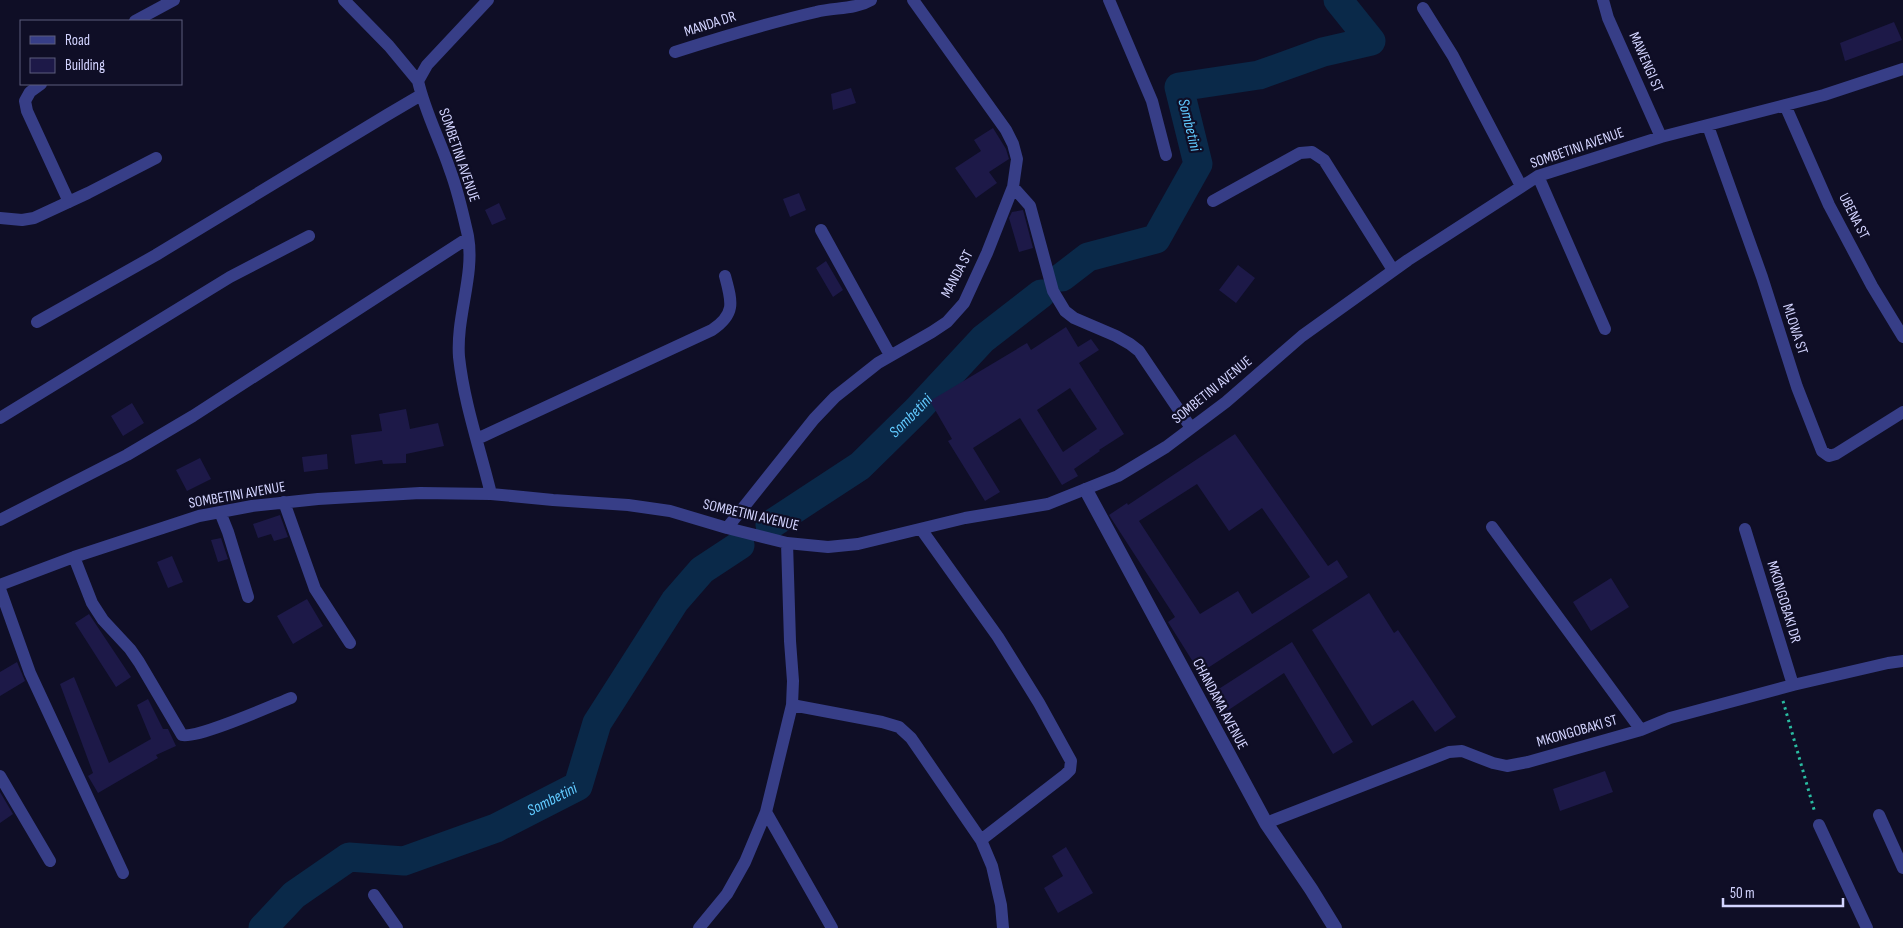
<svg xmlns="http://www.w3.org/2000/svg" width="1903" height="928" font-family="'Sofia Sans Condensed',sans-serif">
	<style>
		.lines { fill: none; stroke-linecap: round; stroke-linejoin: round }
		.river { stroke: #0a2949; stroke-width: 29 }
		.building { fill: #1d1948; fill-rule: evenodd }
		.path { stroke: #2abca1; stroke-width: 3; stroke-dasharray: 2.5 4; stroke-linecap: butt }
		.minor { stroke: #373e87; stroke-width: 12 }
		.tertiary { stroke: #373e87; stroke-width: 14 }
		.labels { text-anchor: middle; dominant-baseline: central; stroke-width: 4.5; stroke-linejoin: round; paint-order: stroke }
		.street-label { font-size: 15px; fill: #d3d4ff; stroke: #0f0e26 }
		.water-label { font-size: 16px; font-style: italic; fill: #61caff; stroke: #0f0e26 }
	</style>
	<rect width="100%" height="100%" fill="#0f0e26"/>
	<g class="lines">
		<!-- river -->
		<g class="river">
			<path d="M1062,277L1088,257L1156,239L1198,164L1179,87L1259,75L1323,52L1371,41L1338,0"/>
			<path id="s1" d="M770,525L860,466L917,410L983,339L1041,294"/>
			<path id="s2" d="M263,928L294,895L349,857L404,861L496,828L578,786L597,723L675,601L702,570L740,545"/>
		</g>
	</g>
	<!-- building -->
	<path class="building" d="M1894,22L1902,40L1845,61L1840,43Z
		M851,88L856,103L833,110L831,94Z
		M993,128L1006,149L1009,159L989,172L997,183L976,198L955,168L981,151L974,140Z
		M799,193L806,210L790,217L783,199Z
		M499,203L506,219L492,225L485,210Z
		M1023,210L1033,248L1019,252L1009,218L1012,212Z
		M826,261L843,290L833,297L816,268Z
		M1238,265L1255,278L1236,303L1219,290Z
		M1066,327L1078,347L1091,339L1099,350L1079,363L1124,434L1099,450L1100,451L1074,469L1078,476L1062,485L1020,418L973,448L1000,492L985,501L948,441L952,439L930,401L1027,343L1031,350ZM1070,388L1097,429L1063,452L1037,410Z
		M132,403L144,423L123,436L111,416Z
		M406,409L410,429L438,423L444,446L406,454V463L383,464L382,460L355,464L351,435L382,431L379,414Z
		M1235,434L1328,566L1337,560L1348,577L1200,673L1168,622L1175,617L1109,515L1127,503L1128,505ZM1197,484L1229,531L1262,508L1310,577L1252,614L1238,591L1200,614L1139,521Z
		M327,454L328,469L304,472L302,457Z
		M200,458L211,479L187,491L176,470Z
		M280,515L288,537L274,541L271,534L258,538L253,524Z
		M221,538L228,559L218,562L211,540Z
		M172,556L183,582L168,588L157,562Z
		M1611,578L1629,607L1591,631L1573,602Z
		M1369,593L1394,633L1398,630L1456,717L1435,732L1413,700L1372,726L1312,630Z
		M307,599L323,626L293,644L277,616Z
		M89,614L131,677L116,687L75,623Z
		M1292,642L1353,742L1333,754L1284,673L1227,711L1214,692Z
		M17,662L25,681L0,696V672Z
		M74,677L109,763L151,739L137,705L148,699L163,729H168L176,746L156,755L158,758L98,793L88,776L93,773L60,684Z
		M1605,771L1613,792L1560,811L1553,789Z
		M0,792L13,814L0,823Z
		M1066,847L1093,893L1058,913L1044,888L1063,876L1052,856Z"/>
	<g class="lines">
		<!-- path -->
		<path class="path" d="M1783,701L1815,813"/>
		<!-- minor -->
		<path class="minor" d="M344,0L389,46L418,81
			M488,0L427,65L418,81C425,112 440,140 450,170C458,191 463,214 468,236C475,275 456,316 459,357C464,403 480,449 491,494
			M1109,0L1152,101L1166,155
			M1603,0L1608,18L1661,137
			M1423,8L1453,56L1521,186
			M135,21L174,0
			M675,52C722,37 768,23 816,12C835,7 854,10 871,0
			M41,84L30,92L25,101L27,111L69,202
			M1785,105L1829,205L1872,286L1903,337
			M1708,126L1762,277L1797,387L1822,451L1829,456L1836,454L1903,412
			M1538,176L1605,329
			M1013,187L1030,206L1053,291L1065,311L1074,318L1116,336L1130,344L1139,351L1191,428
			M1213,201L1300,153L1312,152L1324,160L1393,270
			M0,218L22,220L34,218L88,193L156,158
			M821,230L890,355
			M37,322L156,255L387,115L421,95
			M0,418L230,277L309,236
			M477,439L712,330C736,314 732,302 725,276
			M284,502L315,589L350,643
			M220,512L228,532L248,597
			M0,520L127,455L193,416L468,238
			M1492,527L1641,730
			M727,528L814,419L835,397L878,363L932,332L947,322L964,303L987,253L1013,187L1017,159L1013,144L1006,130L913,0
			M921,529L998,637L1039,703L1071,761L1070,770L1065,775L981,840
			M1745,529L1793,685
			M74,557L92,603L103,620L130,649L139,662L182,735C197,739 271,706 291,698
			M0,585L74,557L199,516L252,506L318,499L420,493L491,494L553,500L628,505L670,511L727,528L787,543L828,547L858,544L965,518L1048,504L1118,476L1166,447L1226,402L1302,336L1408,260L1538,176L1661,137L1824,95L1903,69
			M0,589L30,673L123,873
			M792,705L882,722L899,727L911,738L981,840L992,866L1001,905L1003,928
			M0,776L50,861
			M766,812L832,928
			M1879,815L1903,868
			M1266,823L1449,752L1462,751L1493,763L1507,766L1528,762L1641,730L1670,718L1793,685L1888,663L1903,661
			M1819,825L1867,928
			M374,895L397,928
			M699,928L727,894L745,862L766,812L792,705L793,681L790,641L787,543"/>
		<!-- tertiary -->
		<path class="tertiary" d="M1086,490L1266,823L1311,889L1335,928"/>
	</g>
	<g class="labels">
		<!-- street labels -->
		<g class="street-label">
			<text transform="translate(710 24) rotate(-18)">MANDA DR</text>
			<text transform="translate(1646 62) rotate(66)">MAWENGI ST</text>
			<text transform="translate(1577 148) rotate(-19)">SOMBETINI AVENUE</text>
			<text transform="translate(459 155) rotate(71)">SOMBETINI AVENUE</text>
			<text transform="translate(1854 216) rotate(63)">UBENA ST</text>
			<text transform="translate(957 274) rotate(-62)">MANDA ST</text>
			<text transform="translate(1795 329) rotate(72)">MLOWA ST</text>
			<text transform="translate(1212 390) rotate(-39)">SOMBETINI AVENUE</text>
			<text transform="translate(237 495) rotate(-10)">SOMBETINI AVENUE</text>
			<text transform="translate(751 515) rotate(13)">SOMBETINI AVENUE</text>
			<text transform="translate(1784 602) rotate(73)">MKONGOBAKI DR</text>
			<text transform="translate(1220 704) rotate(62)">CHANDAMA AVENUE</text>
			<text transform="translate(1577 731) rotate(-16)">MKONGOBAKI ST</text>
		</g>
		<!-- water labels -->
		<g class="water-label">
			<text transform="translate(1189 125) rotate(76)">Sombetini</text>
			<text stroke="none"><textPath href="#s1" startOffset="179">Sombetini</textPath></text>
			<text stroke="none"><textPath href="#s2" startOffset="328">Sombetini</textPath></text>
		</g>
	</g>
	<!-- legend -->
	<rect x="20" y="20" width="162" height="65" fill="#0f0e26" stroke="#5d5d7d"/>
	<rect x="30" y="36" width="25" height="8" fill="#373e87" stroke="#5d5d7d"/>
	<text x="65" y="45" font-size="15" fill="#d3d4ff">Road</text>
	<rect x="30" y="58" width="25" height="15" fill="#1d1948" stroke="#5d5d7d"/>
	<text x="65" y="70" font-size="15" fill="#d3d4ff">Building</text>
	<!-- scale -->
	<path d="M1723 898v8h120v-8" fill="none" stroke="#d3d4ff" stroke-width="2.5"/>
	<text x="1730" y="898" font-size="15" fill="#d3d4ff" stroke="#0f0e26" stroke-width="4" paint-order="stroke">50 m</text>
</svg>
